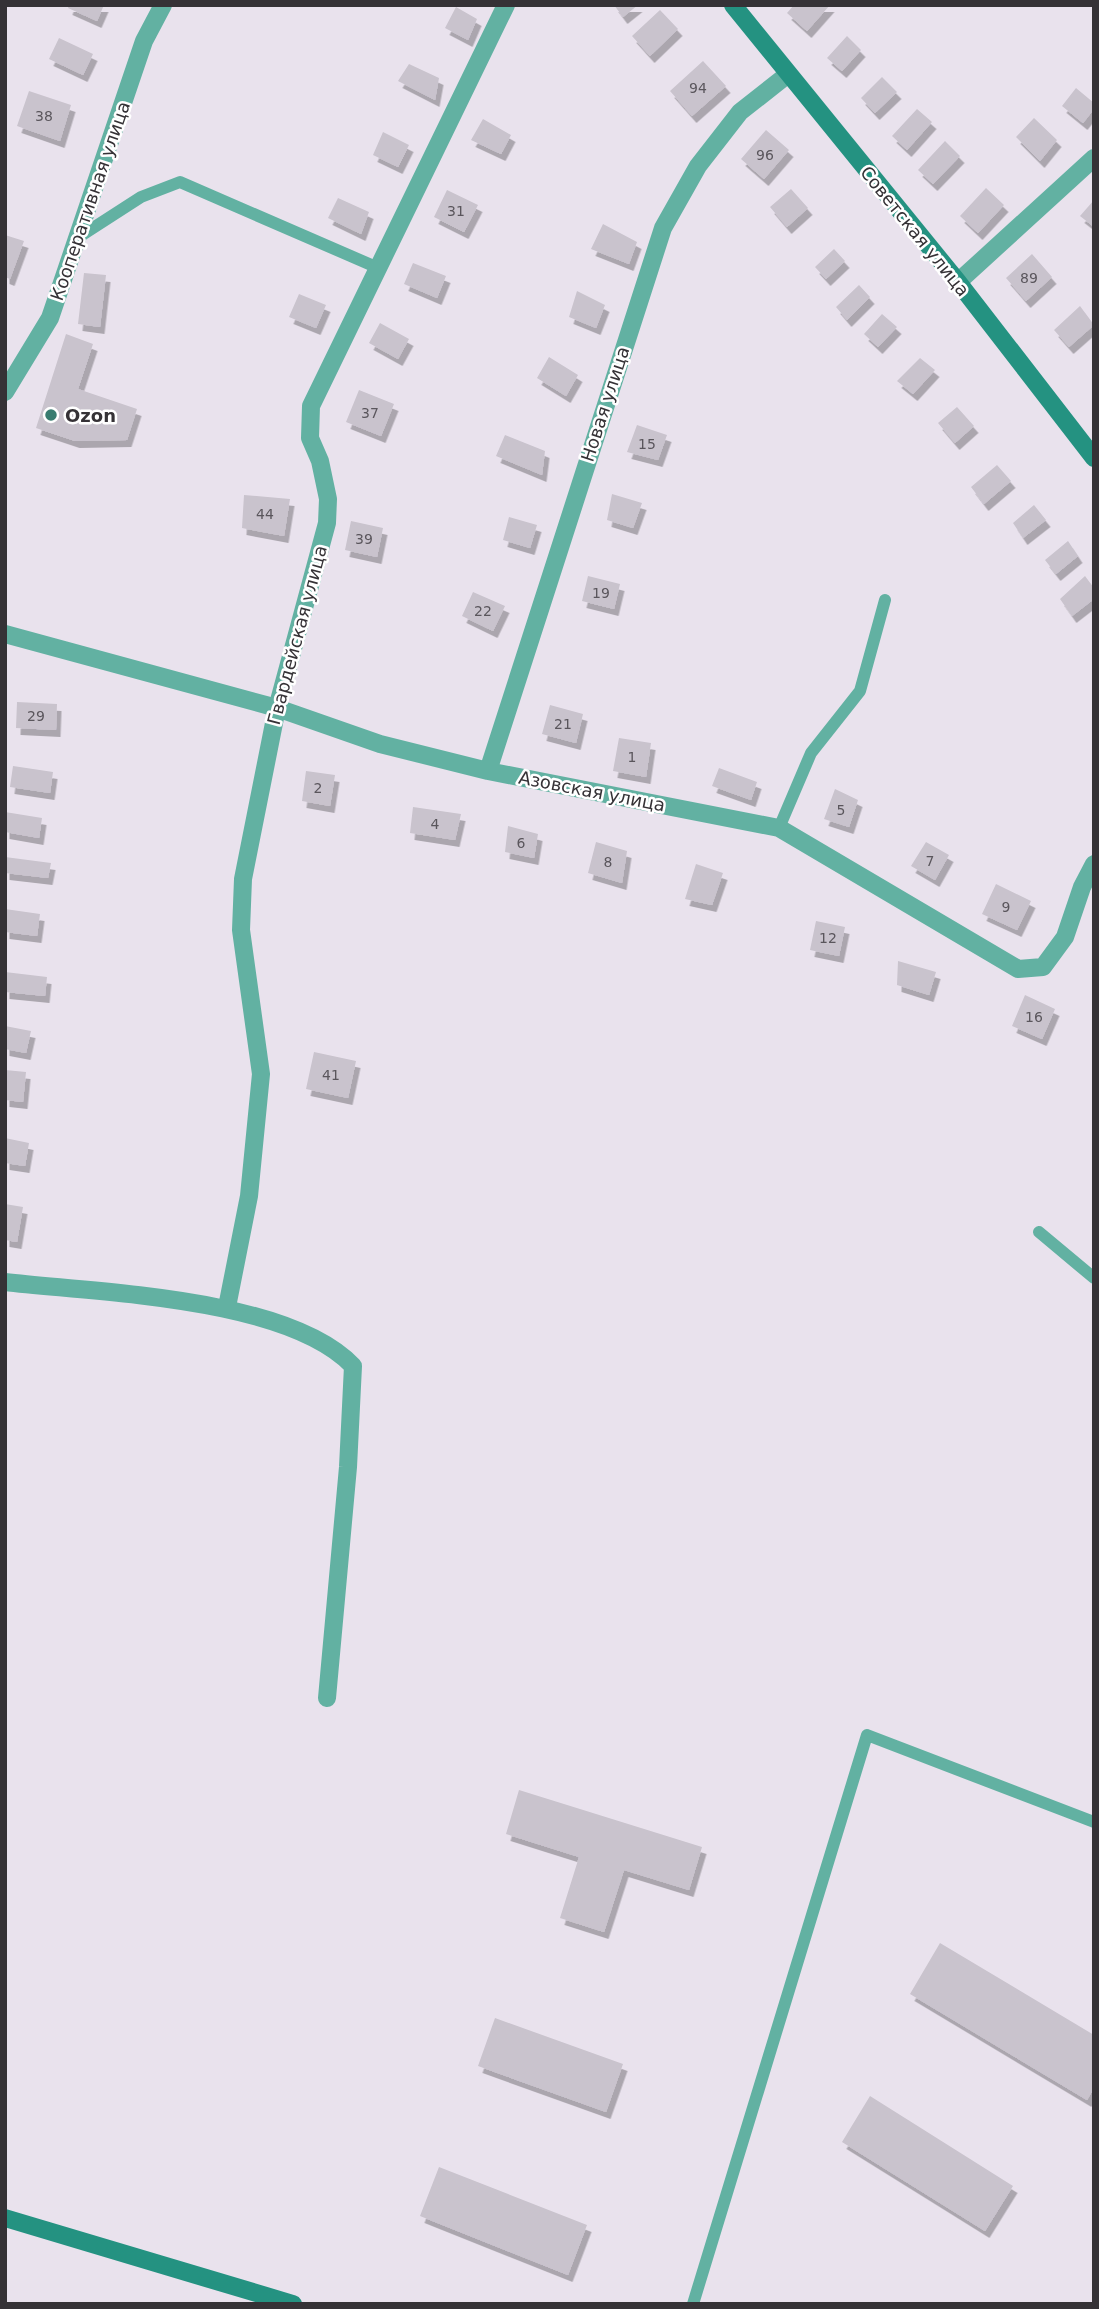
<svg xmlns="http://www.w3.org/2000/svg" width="1099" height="2309" font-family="'DejaVu Sans',sans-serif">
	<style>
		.building { fill: #c9c3cd; filter: url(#shadow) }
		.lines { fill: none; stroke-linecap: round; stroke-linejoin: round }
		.lane { stroke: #62b1a2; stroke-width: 12 }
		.street { stroke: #62b1a2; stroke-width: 18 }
		.secondary { stroke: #249281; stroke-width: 18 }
		.poi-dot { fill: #387c70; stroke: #fff; stroke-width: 2.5 }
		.labels { text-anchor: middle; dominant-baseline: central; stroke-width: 5; stroke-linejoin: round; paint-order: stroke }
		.number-label { font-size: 14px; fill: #5a565c }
		.street-label { font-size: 18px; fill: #353236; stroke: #fff }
		.poi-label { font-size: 18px; font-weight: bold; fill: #353236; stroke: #fff; text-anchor: start }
	</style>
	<defs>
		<filter id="shadow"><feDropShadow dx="4.5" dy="7" stdDeviation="0" flood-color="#0004"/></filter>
	</defs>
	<rect width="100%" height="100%" fill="#e9e2ed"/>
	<!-- building -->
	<path class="building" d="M69,5H104L97,21L68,8Z
		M614,5H638L623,17Z
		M794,5H830L807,31L787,13Z
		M456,7L477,19L468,40L445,28Z
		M660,10L678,29L650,56L632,36Z
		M847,36L861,50L842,71L827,58Z
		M59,38L93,54L83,75L49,59Z
		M703,61L726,86L692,116L670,91Z
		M409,64L439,78L435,100L398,81Z
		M882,77L897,92L875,113L861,98Z
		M1076,88L1094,103V109L1083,123L1062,106Z
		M29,91L71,105L60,141L17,126Z
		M917,109L932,122L907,150L892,136Z
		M1034,118L1057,140L1040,161L1016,137Z
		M483,119L511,135L501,154L471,140Z
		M766,130L789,150L764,179L741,159Z
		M383,132L409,145L398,167L373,155Z
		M945,141L960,156L933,184L918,170Z
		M986,188L1004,205L978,233L960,216Z
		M791,189L808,208L787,227L770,207Z
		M447,190L478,205L464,232L434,217Z
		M338,198L369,212L361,234L328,218Z
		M1094,200V227L1080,216Z
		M603,224L637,242L629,264L591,249Z
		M5,235L24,241L10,279L5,277Z
		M834,249L845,261L826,279L815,267Z
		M1032,254L1052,277L1026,301L1006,278Z
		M413,263L446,276L437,298L404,284Z
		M84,273L106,275L100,327L78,324Z
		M859,285L870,297L847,320L836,307Z
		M577,291L605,305L596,328L569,317Z
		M299,294L326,305L316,328L289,317Z
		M1080,306L1094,325L1069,347L1054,330Z
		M882,314L897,327L878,347L864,334Z
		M380,323L409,339L398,359L369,343Z
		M66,334L93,344L78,389L137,409L127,440L75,441L36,428Z
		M549,357L578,375L566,396L537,378Z
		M920,358L935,370L913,394L897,381Z
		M359,390L394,404L381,436L346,422Z
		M957,407L974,426L955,443L938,423Z
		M637,425L667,435L658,460L627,452Z
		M505,435L545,451L542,475L496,456Z
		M997,465L1011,481L984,504L971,487Z
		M612,494L642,503L633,528L607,520Z
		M244,495L290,499L284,536L242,528Z
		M1034,505L1046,520L1023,538L1013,523Z
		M509,517L537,525L530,548L503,540Z
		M351,521L383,528L377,557L345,550Z
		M1068,541L1078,556L1056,574L1045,560Z
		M588,576L620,584L614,609L582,601Z
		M1085,576L1094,588V599L1072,616L1060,599Z
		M473,592L505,606L493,631L462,616Z
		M17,702L57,704L56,730L16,728Z
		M550,705L583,714L576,743L542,734Z
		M619,738L651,743L646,777L613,771Z
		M13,766L53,772L50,793L10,787Z
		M719,768L757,782L751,800L712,786Z
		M306,771L335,775L330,806L302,801Z
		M835,789L858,800L849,827L824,819Z
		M413,807L461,814L455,840L410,833Z
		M5,812L42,818L39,838L5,832Z
		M508,826L538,834L534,858L505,852Z
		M596,842L627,851L622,883L588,873Z
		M926,842L949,855L935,880L911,866Z
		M5,857L51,863L48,878L5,873Z
		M696,864L723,873L712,905L685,899Z
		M996,884L1031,901L1017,930L982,914Z
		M5,909L40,914L37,936L5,932Z
		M816,921L845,927L839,956L810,950Z
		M898,961L936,972L929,995L897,985Z
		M5,972L47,977L45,996L5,992Z
		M1025,995L1055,1009L1042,1039L1012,1026Z
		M5,1026L31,1031L26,1053L5,1049Z
		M314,1052L356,1061L348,1098L306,1089Z
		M5,1070L26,1072L23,1102L5,1100Z
		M5,1138L29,1143L25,1166L5,1163Z
		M5,1204L23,1207L17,1242L5,1240Z
		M519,1790L702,1847L689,1890L624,1870L604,1932L560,1918L579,1857L506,1834Z
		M940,1943L1094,2035V2088L1087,2100L910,1994Z
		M495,2018L623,2064L606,2112L478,2066Z
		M870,2096L1013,2186L985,2231L842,2142Z
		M439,2167L587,2225L568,2275L420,2216Z"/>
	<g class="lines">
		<!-- lane -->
		<path class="lane" d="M79,237L141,197L180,182L376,267
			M779,828L811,753L860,691L885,600
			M1039,1232L1094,1278
			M693,2304L867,1735L1094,1822"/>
		<!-- street -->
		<path class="street" d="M958,282L1094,158
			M5,392L50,318L144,41L163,5
			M5,634L277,708L380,744L488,771L779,828L1018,969L1043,967L1065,937L1082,887L1094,864
			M488,771L663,228L698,166L740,112L787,75
			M5,1282C99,1293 287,1297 353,1366L348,1467L327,1698
			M227,1307L249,1196L261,1074L241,930L243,879L277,708L327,523L328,499L320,461L310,438L311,406L506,5"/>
		<!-- secondary -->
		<path class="secondary" d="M733,5L958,282L1094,458
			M5,2218L293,2304"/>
	</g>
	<!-- markers -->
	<circle class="poi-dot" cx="51" cy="415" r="7"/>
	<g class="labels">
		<!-- number labels -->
		<g class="number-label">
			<text x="698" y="88">94</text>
			<text x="44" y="116">38</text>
			<text x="765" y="155">96</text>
			<text x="456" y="211">31</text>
			<text x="1029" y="278">89</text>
			<text x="370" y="413">37</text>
			<text x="647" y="444">15</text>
			<text x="265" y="514">44</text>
			<text x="364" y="539">39</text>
			<text x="601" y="593">19</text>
			<text x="483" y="611">22</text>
			<text x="36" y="716">29</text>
			<text x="563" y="724">21</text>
			<text x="632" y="757">1</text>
			<text x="318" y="788">2</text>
			<text x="841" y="810">5</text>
			<text x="435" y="824">4</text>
			<text x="521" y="843">6</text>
			<text x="930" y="861">7</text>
			<text x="608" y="862">8</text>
			<text x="1006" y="907">9</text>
			<text x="828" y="938">12</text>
			<text x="1034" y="1017">16</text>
			<text x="331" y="1075">41</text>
		</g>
		<!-- street labels -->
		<g class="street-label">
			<text transform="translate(90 201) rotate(-71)">Кооперативная улица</text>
			<text transform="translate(915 231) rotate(51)">Советская улица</text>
			<text transform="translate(605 404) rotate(-72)">Новая улица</text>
			<text transform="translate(297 635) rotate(-75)">Гвардейская улица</text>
			<text transform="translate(592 791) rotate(11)">Азовская улица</text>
		</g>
		<!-- poi labels -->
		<g class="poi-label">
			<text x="65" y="415">Ozon</text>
		</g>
	</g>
	<!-- border -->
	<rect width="1099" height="2309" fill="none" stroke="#353236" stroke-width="14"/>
</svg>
